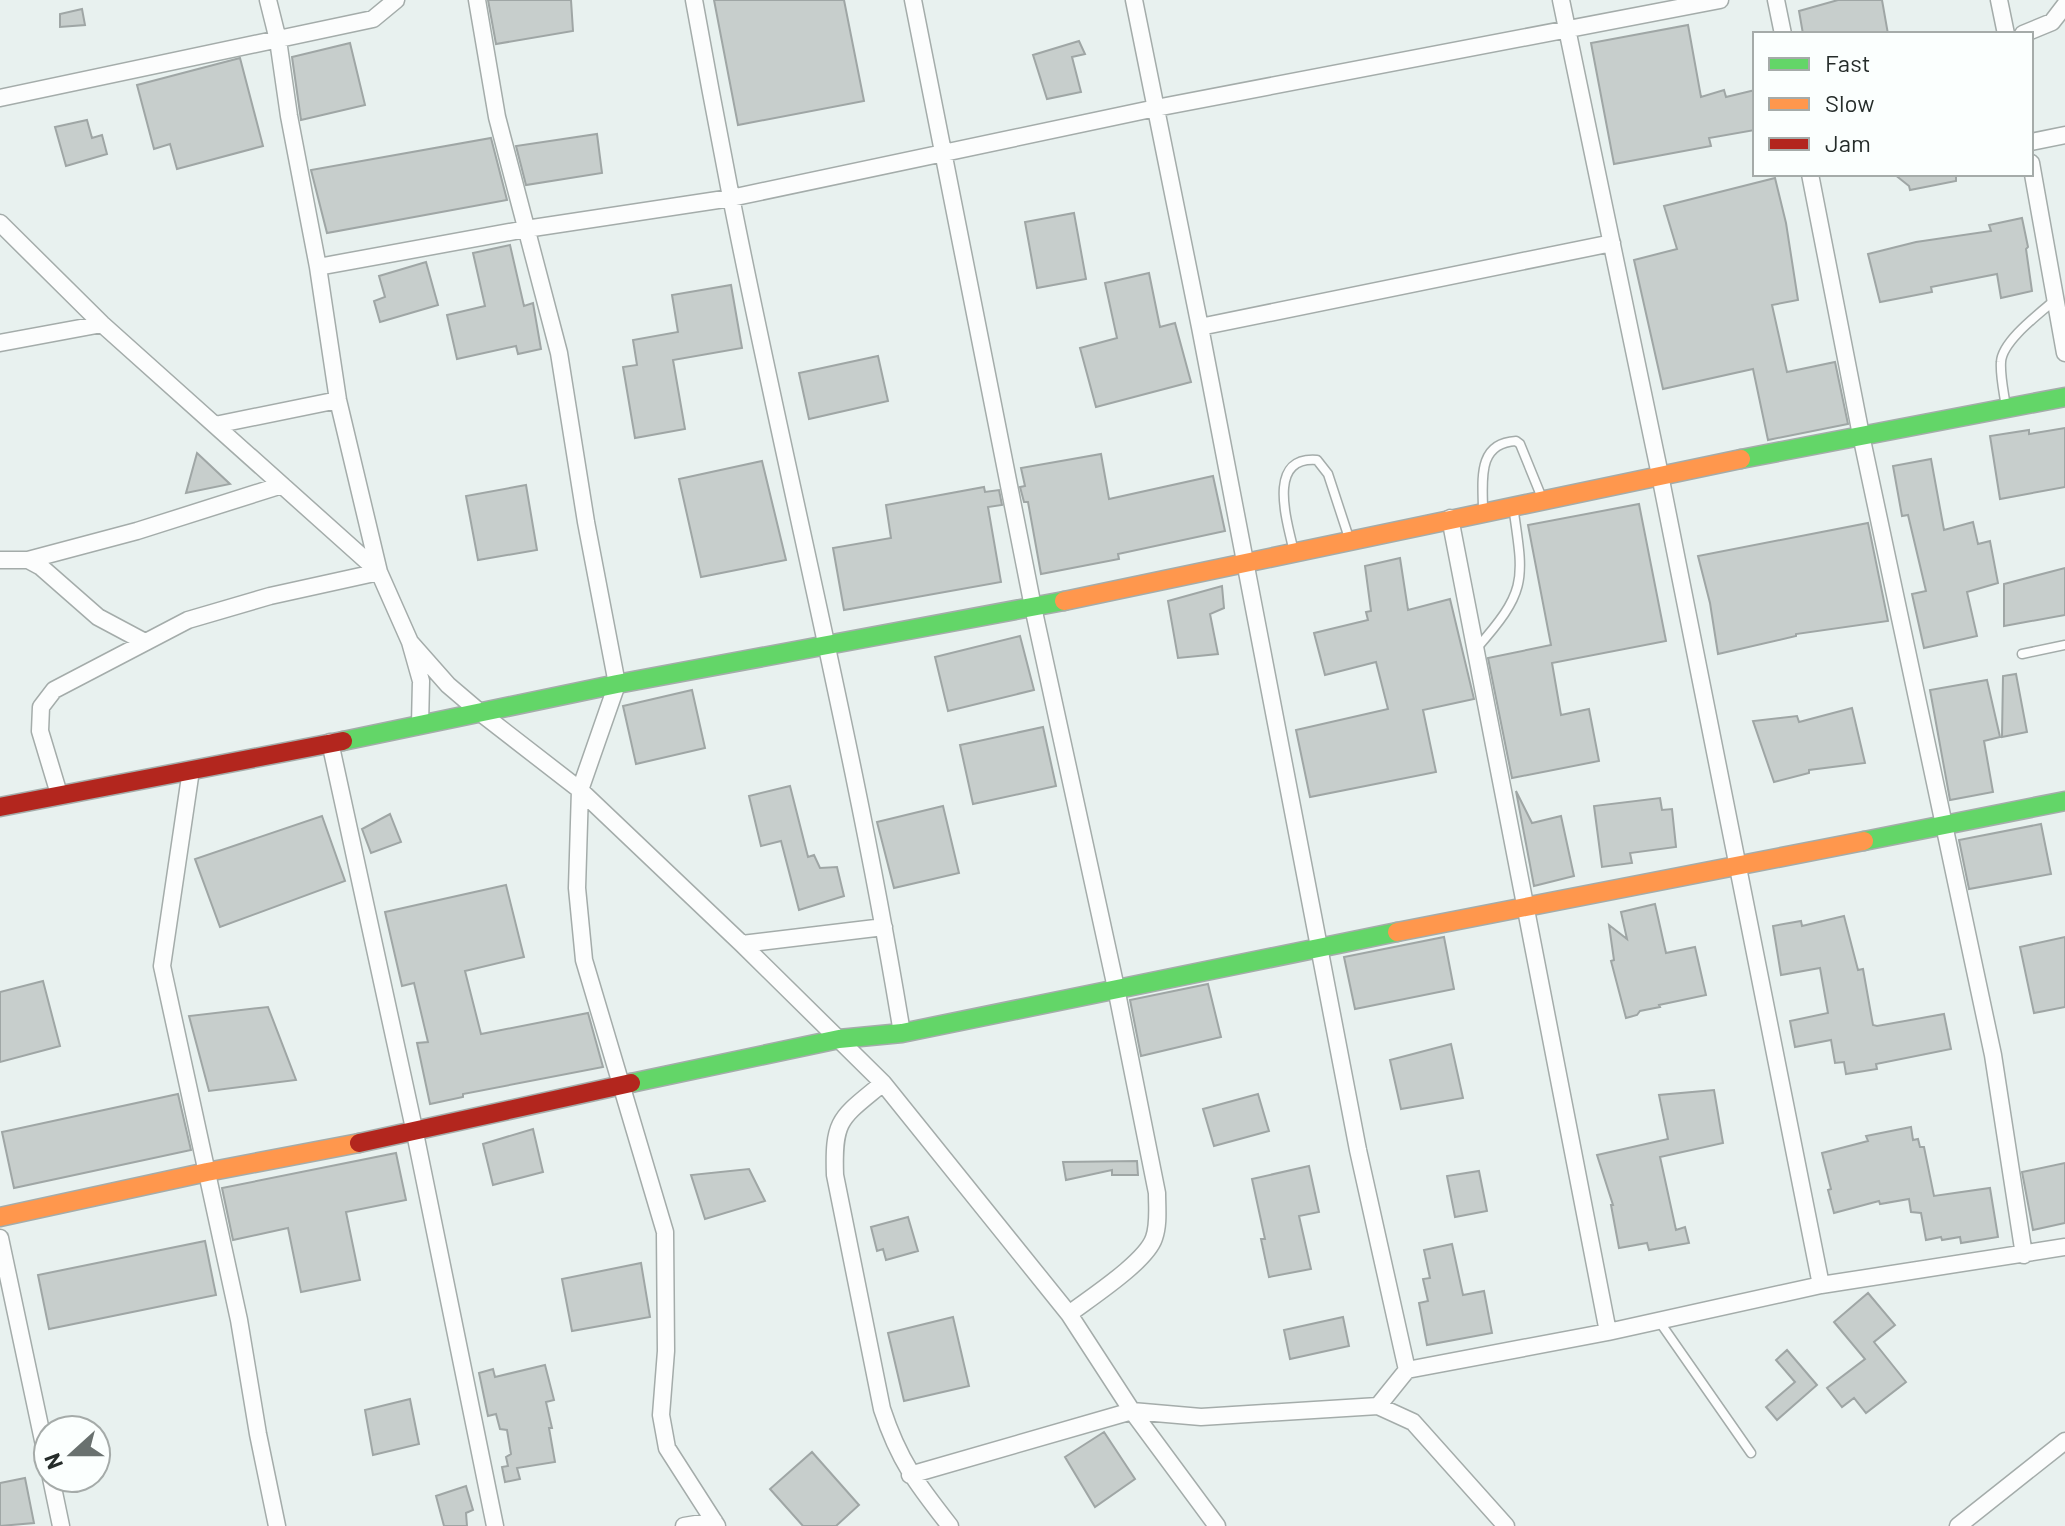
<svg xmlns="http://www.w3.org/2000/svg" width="2065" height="1526" font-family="Barlow,sans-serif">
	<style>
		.building { fill: #c7cecc; stroke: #9fa6a5; stroke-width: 2 }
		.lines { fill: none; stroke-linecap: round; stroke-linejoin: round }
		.lane-casing { stroke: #a4acaa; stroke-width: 11 }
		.street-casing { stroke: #a4acaa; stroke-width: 19 }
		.fast-casing { stroke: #a4acaa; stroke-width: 21 }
		.slow-casing { stroke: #a4acaa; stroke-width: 21 }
		.jam-casing { stroke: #a4acaa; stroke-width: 21 }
		.lane { stroke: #fcfdfd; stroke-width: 8 }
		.street { stroke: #fcfdfd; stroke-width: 16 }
		.fast { stroke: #63d668; stroke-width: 18 }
		.slow { stroke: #ff974d; stroke-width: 18 }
		.jam { stroke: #b3261e; stroke-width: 18 }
	</style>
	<rect width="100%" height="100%" fill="#e8f1ef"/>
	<!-- building -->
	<path class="building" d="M488,0H571L573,31L496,44Z
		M714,0H844L864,101L738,125Z
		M1838,0H1882L1888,34H1803L1799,11Z
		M82,9L85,25L60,27V14Z
		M1688,25L1701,97L1724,90L1726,97L1755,90V130L1709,138L1711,146L1614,164L1591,43Z
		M1079,41L1085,54L1072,57L1081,92L1047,99L1033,55Z
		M350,43L365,105L301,120L292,57Z
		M240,58L263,146L177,169L170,144L154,149L137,85Z
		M87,120L92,138L102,135L107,154L66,166L55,127Z
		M597,134L602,173L526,185L516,146Z
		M491,138L507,200L327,233L311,170Z
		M1894,174H1956V181L1910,190L1909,186Z
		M1775,178L1786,223L1798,300L1772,305L1787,372L1835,362L1848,424L1768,440L1753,369L1663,389L1634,260L1677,249L1664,206Z
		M1074,213L1086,279L1037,288L1025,222Z
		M2022,218L2028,247L2026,249L2032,291L2001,298L1997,274L1931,287L1932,292L1880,302L1868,254L1916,242L1991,231L1989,225Z
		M510,245L524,306L533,303L541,349L518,354L516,346L457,359L447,315L485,306L473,253Z
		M426,262L438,305L380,322L374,301L385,297L379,276Z
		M1149,273L1160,327L1175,323L1191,382L1096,407L1080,348L1117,338L1105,283Z
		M731,285L742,348L673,360L685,429L635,438L623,367L637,365L633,340L678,332L672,295Z
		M878,356L888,401L809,419L799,373Z
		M2065,428V487L2000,499L1990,436L2029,430V434Z
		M197,453L230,484L186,493Z
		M1101,454L1109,499L1213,476L1225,531L1118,554L1119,559L1041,574L1028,502H1024L1020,487L1025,486L1021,468Z
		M1931,459L1944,530L1973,522L1978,544L1990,541L1998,583L1967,592L1977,636L1924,648L1912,594L1926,591L1908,515L1902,516L1893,466Z
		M762,461L786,560L701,577L679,479Z
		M526,485L537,550L478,560L466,496Z
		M984,487L985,492L999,490L1002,505L988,507L1001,582L844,610L833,548L891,538L886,505Z
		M1639,504L1666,641L1552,663L1561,715L1589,709L1599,761L1512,778L1488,658L1551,645L1528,525Z
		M1868,523L1888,621L1796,634V636L1718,654L1710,603L1698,556Z
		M1400,558L1408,610L1450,599L1474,699L1423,710L1436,772L1310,797L1296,730L1388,709L1376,662L1325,675L1314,633L1368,620L1366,612L1371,611L1365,566Z
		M2065,568V615L2004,626V584Z
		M1222,586L1224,608L1210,614L1218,654L1178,658L1168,601Z
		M1020,636L1034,690L948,711L935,657Z
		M2016,674L2027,732L2002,737L2003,676Z
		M1987,680L2000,737L1984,741L1993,792L1950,800L1930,690Z
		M692,690L705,748L636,764L623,706Z
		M1852,708L1865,763L1809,770V773L1774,782L1753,721L1797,716L1799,722Z
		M1043,727L1056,786L973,804L960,745Z
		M790,786L808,857L814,855L820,868L837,867L844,896L799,910L781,841L761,846L749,796Z
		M1516,791L1532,823L1561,816L1574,876L1534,886Z
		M1660,798L1662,810L1672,809L1676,847L1630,853L1632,863L1602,867L1594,806Z
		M943,806L959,873L894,888L877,822Z
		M390,814L401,842L371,853L362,829Z
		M322,816L345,881L220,927L195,859Z
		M2041,824L2051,874L1969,889L1959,840Z
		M506,885L524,957L465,971L481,1034L588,1013L603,1067L463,1094V1097L430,1104L417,1043L428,1042L414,983L402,986L385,912Z
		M1655,904L1666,953L1695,947L1706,995L1659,1005L1660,1007L1640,1011L1637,1015L1626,1018L1611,961L1614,960L1609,925L1627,939L1621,912Z
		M1844,916L1858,970L1863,969L1873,1025L1877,1026L1944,1014L1951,1049L1876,1064L1877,1069L1846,1074L1844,1062L1835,1063L1831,1040L1795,1047L1790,1021L1828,1013L1820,968L1781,975L1773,926L1801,921L1802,926Z
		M1444,937L1454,989L1355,1009L1344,957Z
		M2065,937V1007L2034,1013L2020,947Z
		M43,981L60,1046L0,1062V992Z
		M1208,984L1221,1037L1141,1056L1130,1000Z
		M268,1007L296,1080L209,1091L189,1016Z
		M1451,1044L1463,1098L1401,1109L1390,1060Z
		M1714,1090L1723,1143L1660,1157L1676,1230L1685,1227L1689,1243L1649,1250L1647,1243L1619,1248L1611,1205H1613L1597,1155L1668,1139L1659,1095Z
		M178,1094L191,1150L14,1188L2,1132Z
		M1258,1094L1269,1131L1214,1146L1203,1109Z
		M1911,1127L1913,1140L1918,1139L1920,1147H1924L1934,1196L1990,1188L1998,1237L1961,1243L1960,1237L1942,1240L1941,1237L1926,1240L1921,1213L1911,1212L1909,1199L1880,1204L1879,1201L1834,1213L1828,1190L1831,1189L1822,1153L1868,1141L1866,1136Z
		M533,1129L543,1172L493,1185L483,1144Z
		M396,1153L406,1200L346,1212L360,1280L301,1292L288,1228L233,1240L222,1188Z
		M1137,1161L1138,1175H1112V1170L1066,1180L1063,1162Z
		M2065,1163V1223L2033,1230L2022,1172Z
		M1309,1166L1319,1212L1299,1216L1311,1269L1269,1277L1261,1239H1265L1252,1179Z
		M749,1169L765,1201L705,1219L691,1175Z
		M1479,1171L1487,1211L1455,1217L1447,1176Z
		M908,1217L918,1251L886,1260L883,1249L877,1251L871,1227Z
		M205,1241L216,1295L49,1329L38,1275Z
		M1452,1244L1463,1295L1484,1291L1492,1333L1427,1345L1419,1303L1428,1301L1423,1279L1430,1278L1424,1250Z
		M641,1263L650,1317L572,1331L562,1279Z
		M1868,1293L1895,1325L1874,1342L1906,1382L1866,1413L1854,1398L1842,1407L1827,1388L1865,1359L1834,1322Z
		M953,1317L969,1386L904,1401L888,1333Z
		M1343,1317L1349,1346L1290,1359L1284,1330Z
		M1787,1350L1817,1385L1777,1420L1766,1407L1795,1382L1776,1360Z
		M545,1365L554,1400L546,1402L552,1428H549L555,1462L517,1468L520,1479L505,1482L502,1467L508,1466L506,1457L511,1454L507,1430L500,1429L496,1414L488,1416L479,1373L493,1369L495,1377Z
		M410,1399L419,1444L373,1455L365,1410Z
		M1104,1432L1135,1479L1095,1507L1065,1457Z
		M812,1452L859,1505L836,1526H803L770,1489Z
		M25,1478L34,1523L0,1526V1483Z
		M466,1486L473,1510L466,1513L467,1526H444L436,1496Z"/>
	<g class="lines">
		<!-- lane casing -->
		<g class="lane-casing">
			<path id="lane" d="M2006,407C2004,393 2000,376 2001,362C2002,341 2040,313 2055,300
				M1483,511C1483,482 1476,443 1516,441L1520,444L1542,498
				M1294,552C1287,521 1266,456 1317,460L1328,474L1349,538
				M1476,649C1528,590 1524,581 1513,506
				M2022,654L2065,645
				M1659,1321L1751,1453"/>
		</g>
		<!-- street casing -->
		<g class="street-casing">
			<path id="street" d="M268,0L278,40L289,116L318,267L338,400L379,572L410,642L421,681L420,725
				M477,0L497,117L559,353L586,522L617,684L580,790L577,888L584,960L665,1232L666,1351L661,1415L667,1448L717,1526
				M694,0C706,66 718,131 731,197C786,476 856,752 902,1033
				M913,0L1033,607L1116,988L1157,1193C1157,1208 1159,1224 1154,1238C1146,1262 1090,1298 1069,1314
				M1134,0L1200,327L1358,1150L1407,1370
				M1561,0L1660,475L1821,1285
				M1776,0L1783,34
				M1999,0L2006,34
				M2023,34L2052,22L2065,5
				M0,98L373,19L396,0
				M2031,142L2065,135
				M2031,163L2065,353
				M1810,174L1861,435L1993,1055L2024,1255
				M0,223L102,324L379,572
				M318,267L526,229L731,198L1156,108L1720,0
				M1200,327L1612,243
				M0,343L102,324
				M215,425L338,400
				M1450,518L1608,1332
				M0,560H28L41,567L98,617L143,641
				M28,560L137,531L282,485
				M410,642L448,685L482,714L580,790L742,944L883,1083L1069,1314L1132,1411L1217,1526
				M330,742L415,1133L495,1526
				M191,770L162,966L239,1320L258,1434L277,1526
				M59,794L40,731L41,707L54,690L188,620L270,596L379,572
				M742,944L884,927
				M883,1083C841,1118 833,1118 835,1175L882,1409C899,1461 917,1484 950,1526
				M0,1238L48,1464
				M1378,1406L1413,1422L1506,1526
				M910,1475L1132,1411L1201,1417L1378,1406L1407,1370L1608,1332L1821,1285L2065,1247
				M51,1478L61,1526
				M684,1526L714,1521
				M1958,1526L2065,1441"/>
		</g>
		<!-- fast casing -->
		<g class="fast-casing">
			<path id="fast" d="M1741,459L2065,397
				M343,741L617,684L1064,601
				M1864,841L2065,801
				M631,1083L839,1039L902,1033L1397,932"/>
		</g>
		<!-- slow casing -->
		<g class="slow-casing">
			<path id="slow" d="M1064,601L1741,459
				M1397,932L1864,841
				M0,1217L207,1172L359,1143"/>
		</g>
		<!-- jam casing -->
		<g class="jam-casing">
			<path id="jam" d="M0,807L343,741
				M359,1143L631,1083"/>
		</g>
		<!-- lane -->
		<use href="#lane" class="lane"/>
		<!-- street -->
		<use href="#street" class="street"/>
		<!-- fast -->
		<use href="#fast" class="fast"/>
		<!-- slow -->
		<use href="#slow" class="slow"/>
		<!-- jam -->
		<use href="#jam" class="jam"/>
	</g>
	<!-- legend -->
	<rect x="1753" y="32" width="280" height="144" fill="#fbfffe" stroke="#a5aba9" stroke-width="2"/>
	<rect x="1769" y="58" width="40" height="12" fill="#63d668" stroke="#a5aba9" stroke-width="2"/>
	<text x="1825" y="72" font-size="24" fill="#252c2a">Fast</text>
	<rect x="1769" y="98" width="40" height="12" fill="#ff974d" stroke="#a5aba9" stroke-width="2"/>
	<text x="1825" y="112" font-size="24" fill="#252c2a">Slow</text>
	<rect x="1769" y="138" width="40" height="12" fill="#b3261e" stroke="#a5aba9" stroke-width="2"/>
	<text x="1825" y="152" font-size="24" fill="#252c2a">Jam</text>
	<!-- north arrow -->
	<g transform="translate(72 1454) rotate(249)"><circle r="38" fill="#fbfffe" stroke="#a5aba9" stroke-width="2"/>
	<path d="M0-6L14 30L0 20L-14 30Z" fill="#69716f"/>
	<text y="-12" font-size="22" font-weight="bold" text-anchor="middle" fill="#252c2a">N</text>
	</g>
</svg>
